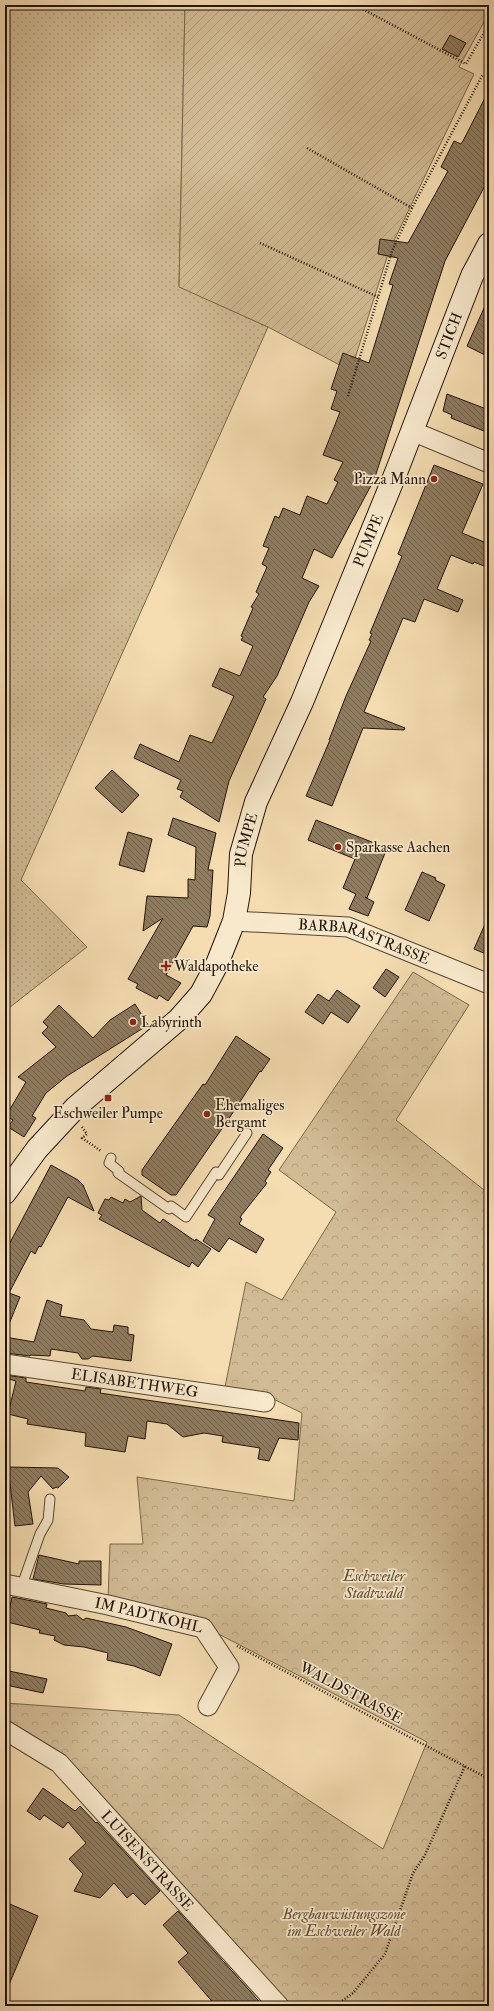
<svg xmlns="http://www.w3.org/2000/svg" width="494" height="2011" font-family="'IM FELL Double Pica',serif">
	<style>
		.grass { fill: url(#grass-dots); stroke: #78674e }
		.forest { fill: url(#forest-crowns); stroke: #78674e }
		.garden { fill: url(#garden-furrows); stroke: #78674e }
		.building { fill: url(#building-back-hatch); stroke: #201307 }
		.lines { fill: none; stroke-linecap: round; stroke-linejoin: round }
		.service-casing { stroke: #554632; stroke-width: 11 }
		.minor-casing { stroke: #554632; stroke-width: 21 }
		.secondary-casing { stroke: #201307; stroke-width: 24 }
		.path { stroke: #201307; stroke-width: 2.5; stroke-dasharray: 1 2; stroke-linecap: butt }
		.service { stroke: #f8e9cc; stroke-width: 9 }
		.minor { stroke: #f8e9cc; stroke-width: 19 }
		.secondary { stroke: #f8e9cc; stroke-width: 22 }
		.poi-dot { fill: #8f2418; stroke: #f8e9cc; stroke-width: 1.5 }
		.labels { text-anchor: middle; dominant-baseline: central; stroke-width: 3.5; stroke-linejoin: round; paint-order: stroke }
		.street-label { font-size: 15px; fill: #201307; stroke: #f8e9cc }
		.poi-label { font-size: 15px; fill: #201307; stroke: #f8e9cc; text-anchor: start }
		.park-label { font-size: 15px; font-style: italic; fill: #5e4e38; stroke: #f8e9cc }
	</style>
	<defs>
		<pattern id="grass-dots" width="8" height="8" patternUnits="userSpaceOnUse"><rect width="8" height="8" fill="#d1bb94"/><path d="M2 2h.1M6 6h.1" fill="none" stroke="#b3a07e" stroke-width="1.8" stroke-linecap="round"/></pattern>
		<pattern id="forest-crowns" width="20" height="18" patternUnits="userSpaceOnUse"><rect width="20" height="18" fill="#d1bb94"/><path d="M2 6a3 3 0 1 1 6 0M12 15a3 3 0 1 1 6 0" fill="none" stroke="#b3a07e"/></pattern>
		<pattern id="garden-furrows" width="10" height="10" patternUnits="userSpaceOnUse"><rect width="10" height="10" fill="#d1bb94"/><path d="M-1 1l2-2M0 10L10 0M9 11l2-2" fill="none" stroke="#b3a07e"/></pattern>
		<pattern id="building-back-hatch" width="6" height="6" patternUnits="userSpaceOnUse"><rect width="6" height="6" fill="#8f7c5f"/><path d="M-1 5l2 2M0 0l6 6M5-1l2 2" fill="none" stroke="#74644c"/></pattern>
	</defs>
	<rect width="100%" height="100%" fill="#f5ddb1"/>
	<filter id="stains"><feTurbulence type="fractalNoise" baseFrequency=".005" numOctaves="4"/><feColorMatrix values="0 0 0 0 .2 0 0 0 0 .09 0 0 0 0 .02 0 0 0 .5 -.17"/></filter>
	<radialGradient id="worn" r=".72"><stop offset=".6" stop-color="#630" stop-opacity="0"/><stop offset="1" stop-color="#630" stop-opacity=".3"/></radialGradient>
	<!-- grass -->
	<path class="grass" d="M5,5H185L179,286L268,327L21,880L87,947L5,1011Z"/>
	<!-- forest -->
	<path class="forest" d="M413,972L469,1005L396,1120L489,1194V2006H289L5,1721V1703L179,1715L383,1849L427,1742L203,1626L108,1600L110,1544H143L137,1477L294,1501L302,1413L261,1393L225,1387L246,1282L282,1300L336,1212L279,1170Z"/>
	<!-- garden -->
	<path class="garden" d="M185,5H489V13L459,67L474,74L389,251L351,371L268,327L179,287Z"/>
	<!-- building -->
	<path class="building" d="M450,35L466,43L458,57L442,49Z
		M489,90V178L445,261L374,480L332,558L314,549L302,578L319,586L309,602L277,676L263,697L266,699L229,781L219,822L180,797L183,791L177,789L181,780L134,758L140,744L179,762L190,735L212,743L234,696L212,686L220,668L240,676L253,646L241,640L243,637L241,636L253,608L251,607L259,594L256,592L267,567L262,564L269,548L263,546L275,516L279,518L283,508L300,515L307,496L327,504L338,482L334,480L343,462L323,455L340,412L331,409L337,391L331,389L343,353L369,363L393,285L389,284L398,258L378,254L380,239L408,243L448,171L441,167L454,141L461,144L463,141Z
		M489,297V357L467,346Z
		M447,394L489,410V433L451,418L452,415L443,411Z
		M434,465L483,484L462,533L489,544V568L474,562L473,564L451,555L437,589L463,600L458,612L424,599L415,622L403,618L364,712L405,728L404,730L363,728L332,806L306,796L330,740H329L346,696L371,641L369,640L372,634L370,633L402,556L398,554Z
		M112,770L139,795L122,813L95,788Z
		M173,818L216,833L208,870H213L210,916L207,927L193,926L166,975L181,983L168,1001L159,995L157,999L136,988L138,984L128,979L163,918L143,931L147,896L188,898V879L195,880L196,847L168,835Z
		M316,820L387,848L367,898L365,897L374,902L368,916L349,909L356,894L343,888L355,859L308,840Z
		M128,832L152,839L144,872L119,865Z
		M422,872L436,878L435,880L445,885L429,921L405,910Z
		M489,915V946L486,954L474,949Z
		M386,969L399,977L385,997L373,988Z
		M337,990L360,1006L348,1023L331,1012L323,1024L305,1012L318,994L329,1001Z
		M135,1004L148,1025L67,1076L46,1093L32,1116L36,1118L24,1137L8,1127L13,1120L6,1116L26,1082L18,1077L56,1047L42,1033L48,1027L43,1022L59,1005L93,1038L110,1020Z
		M236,1036L270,1059L261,1072L260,1071L228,1120L176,1195H171L142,1175V1170L203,1084L205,1085Z
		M263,1134L283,1148L268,1170L271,1172L265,1181L267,1183L240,1217L242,1219L239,1224L264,1239L256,1253L229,1238L219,1252L203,1241L215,1219L208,1215Z
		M51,1165L78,1180L83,1185L94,1211L68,1197L41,1247L39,1246L35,1254L31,1251L9,1293L20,1297L5,1334V1252Z
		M141,1196L142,1210L160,1223L163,1219L195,1241L196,1239L211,1249L198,1267L192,1262L189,1267L99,1219L102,1215L98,1213L105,1199L109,1200L111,1197L123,1203L125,1199L130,1202Z
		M47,1300L62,1305L60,1316L84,1320L91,1329L113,1332L114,1325L128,1327V1334L134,1335L131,1361L93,1356L88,1359H82L78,1353L51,1349L50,1356L30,1355V1356L5,1353V1337L34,1342Z
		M5,1375L26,1378V1382L85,1391L86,1387L101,1389L100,1393L299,1423L298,1440L279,1438L269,1461L258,1459L260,1448L222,1442L223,1436L204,1433L183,1437L167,1424L147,1421L145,1439L128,1436L125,1452L85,1446L86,1433L27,1424L28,1419L8,1414L16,1381L5,1378Z
		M8,1467L58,1468L69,1477L58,1488L56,1487L53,1489L41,1476L28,1492L33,1524L15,1526Z
		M39,1555L79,1564V1561H101V1585L64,1584L33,1579Z
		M12,1597L47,1604L46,1608L66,1613L68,1616L77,1615L83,1620L86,1618L126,1627L172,1644L160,1676L134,1666L107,1660L108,1653L84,1647L64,1645L54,1640L55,1636L39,1633L40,1630L7,1622Z
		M9,1671L47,1679L43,1693L6,1685Z
		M43,1788L75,1811L80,1806L96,1823L97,1822L160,1891L145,1905L133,1893L127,1898L114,1883L100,1898L74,1891L83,1874L69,1859L86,1843L68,1822L63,1828L44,1815L40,1820L27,1811Z
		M5,1902L38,1916L5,1994Z
		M178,1911L250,1991L263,2006H216L178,1962L188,1953L163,1925Z"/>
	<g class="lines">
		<!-- service casing -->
		<g class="service-casing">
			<path id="service" d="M111,1158L109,1163L119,1171L118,1173L169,1209L171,1206L186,1217L216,1172L219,1175L247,1133
				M21,1588L40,1534L48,1520L50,1499"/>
		</g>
		<!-- minor casing -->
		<g class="minor-casing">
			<g id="minor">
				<path d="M412,431L489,463"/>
				<path id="s1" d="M234,921L348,927L489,984"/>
				<path id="s2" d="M5,1364L265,1402"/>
				<path id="s3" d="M5,1584L108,1605L203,1628L229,1667L208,1706"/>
				<path id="s4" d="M5,1730L59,1763L279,2006"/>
			</g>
		</g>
		<!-- secondary casing -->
		<g class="secondary-casing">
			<g id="secondary">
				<path id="s5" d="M5,1193L37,1149L76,1107L179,1019L201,994L217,964L234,921L239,893L241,854L256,802L302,702L397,470L472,276L489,244"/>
			</g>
		</g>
		<!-- path -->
		<path class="path" d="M355,5L466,64L489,24
			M307,148L412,208
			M260,243L378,297
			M348,396L392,251L412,208L483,74
			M82,1127L87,1134L82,1138L101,1151
			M237,1646L489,1779
			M335,2006L353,1993L385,1954L413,1873L425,1855L465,1766"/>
		<!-- service -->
		<use href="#service" class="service"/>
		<!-- minor -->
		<use href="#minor" class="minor"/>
		<!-- secondary -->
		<use href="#secondary" class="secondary"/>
	</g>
	<!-- markers -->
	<g class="poi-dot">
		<circle cx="434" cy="479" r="4"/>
		<circle cx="338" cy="847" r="4"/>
		<path d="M164 960h4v4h4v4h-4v4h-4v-4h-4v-4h4z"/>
		<circle cx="133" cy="1022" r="4"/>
		<rect x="104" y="1094" width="8" height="8" rx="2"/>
		<circle cx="207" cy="1114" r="4"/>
	</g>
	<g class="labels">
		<!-- street labels -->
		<g class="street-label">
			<text stroke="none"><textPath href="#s5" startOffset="987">STICH</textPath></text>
			<text stroke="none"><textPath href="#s5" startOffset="767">PUMPE</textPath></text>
			<text stroke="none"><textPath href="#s5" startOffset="443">PUMPE</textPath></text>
			<text stroke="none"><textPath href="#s1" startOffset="133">BARBARASTRASSE</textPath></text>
			<text stroke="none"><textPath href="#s2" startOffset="131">ELISABETHWEG</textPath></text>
			<text stroke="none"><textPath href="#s3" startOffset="147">IM PADTKOHL</textPath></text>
			<text transform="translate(351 1693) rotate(28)">WALDSTRASSE</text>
			<text stroke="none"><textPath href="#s4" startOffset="195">LUISENSTRASSE</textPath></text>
		</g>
		<!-- poi labels -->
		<g class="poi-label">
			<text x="426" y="479" text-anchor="end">Pizza Mann</text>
			<text x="346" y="847">Sparkasse Aachen</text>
			<text x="174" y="966">Waldapotheke</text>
			<text x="141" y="1022">Labyrinth</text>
			<text x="215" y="1105">Ehemaliges<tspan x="215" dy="17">Bergamt</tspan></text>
			<text x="108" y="1113" text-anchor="middle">Eschweiler Pumpe</text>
		</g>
		<!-- park labels -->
		<g class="park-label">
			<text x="374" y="1576">Eschweiler<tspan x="374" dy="17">Stadtwald</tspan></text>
			<text x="344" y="1914">Bergbauwüstungszone<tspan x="344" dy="17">im Eschweiler Wald</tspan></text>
		</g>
	</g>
	<!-- margin -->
	<rect width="494" height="2011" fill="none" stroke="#f5ddb1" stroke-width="20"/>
	<rect x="6" y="6" width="482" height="1999" fill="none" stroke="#201307" stroke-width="2"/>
	<rect x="10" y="10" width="474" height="1991" fill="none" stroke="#201307"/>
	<rect width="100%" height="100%" filter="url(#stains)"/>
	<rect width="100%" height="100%" fill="url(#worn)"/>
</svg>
